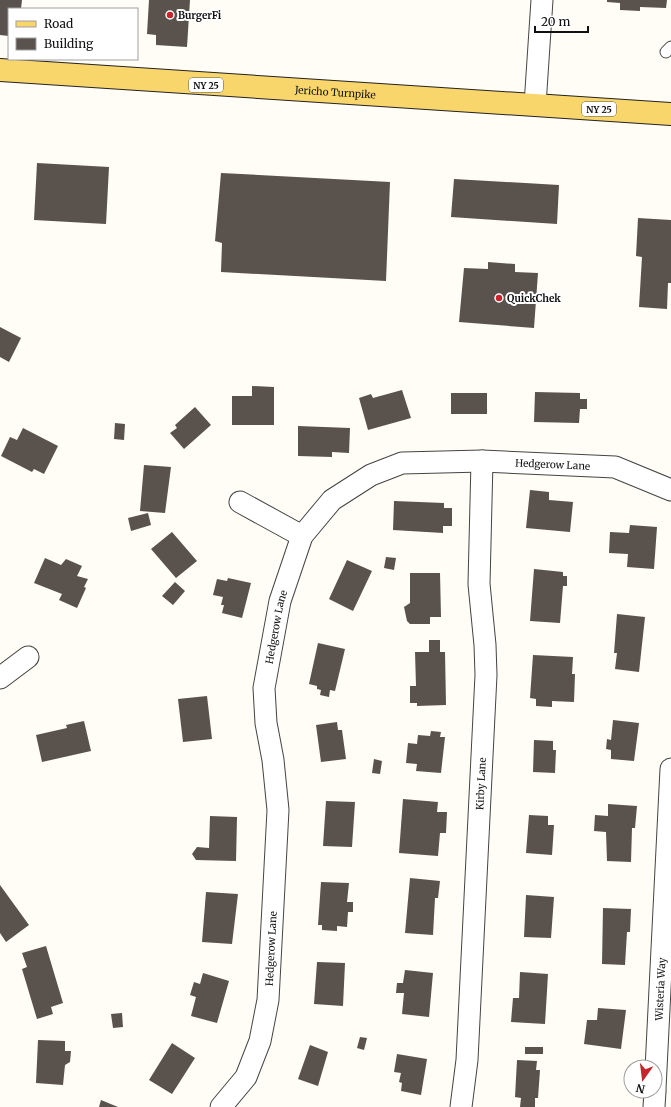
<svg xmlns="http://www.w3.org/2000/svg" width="671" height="1107" font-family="Merriweather,serif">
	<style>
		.building { fill: #5a524d }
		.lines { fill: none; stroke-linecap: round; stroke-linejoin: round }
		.lane-casing { stroke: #444; stroke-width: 13 }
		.street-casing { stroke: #444; stroke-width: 23 }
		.primary-casing { stroke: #222; stroke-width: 24 }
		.lane { stroke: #fff; stroke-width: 11 }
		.street { stroke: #fff; stroke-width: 21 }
		.primary { stroke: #f9d66b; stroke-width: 22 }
		.poi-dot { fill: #c4262e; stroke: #fff; stroke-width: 1.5 }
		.labels { text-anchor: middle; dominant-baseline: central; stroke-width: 4; stroke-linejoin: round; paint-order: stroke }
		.shield { fill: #fff; stroke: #585858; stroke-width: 1 }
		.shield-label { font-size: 9px; font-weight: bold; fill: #111 }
		.poi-label { font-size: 10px; font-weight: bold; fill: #111; stroke: #fff; text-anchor: start }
		.street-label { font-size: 10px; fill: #111; stroke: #fff }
	</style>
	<rect width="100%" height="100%" fill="#fffdf5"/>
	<!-- building -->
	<path class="building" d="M0,0H22L21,9H9V36L0,35Z
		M149,0H190L187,47L156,45V35L147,34Z
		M607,0H667L666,8L640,7V11L620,10V3L607,2Z
		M37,163L109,167L106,224L34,220Z
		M221,173L390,182L386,281L221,272L222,243L215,241Z
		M454,179L559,185L557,224L451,217Z
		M638,218L671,220V283H668L667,309L639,307L642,257L636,256Z
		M488,262L515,264V272L538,273L534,328L459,322L464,268L488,269Z
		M0,327L21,338L9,362L0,357Z
		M252,386L274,387V425H232V396H252Z
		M402,390L411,418L368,430L359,398L371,394L373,398Z
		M535,392L580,393V399H587V409H580L579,423L534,422Z
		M451,393H487V414H451Z
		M195,407L211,425L184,449L170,433L177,428L175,425Z
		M115,423L125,424L124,440L114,439Z
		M298,426L350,428L349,453L332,452V457L298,456Z
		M23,428L58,446L44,474L34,469L32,472L1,456L10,437L17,440Z
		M144,465L171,467L165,513L140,511Z
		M530,490L549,492V500L573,502L570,532L526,528Z
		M394,501L444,503V508H452V526H443V533L393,530Z
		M148,513L151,525L131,531L128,518Z
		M630,525L657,527L654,569L627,567L628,554L609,553L610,532L629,533Z
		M172,532L197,561L176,578L151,549Z
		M386,557L396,558L394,570L384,568Z
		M45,558L61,565L66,559L82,566L77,576L88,579L84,587L86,588L77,608L59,600L62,594L34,583Z
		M347,560L372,571L353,611L329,599Z
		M534,569L563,572V576H567V586H563L560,623L530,621Z
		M410,573H440L441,617H430V624H410L407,621L404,607L410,603Z
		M228,578L251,583L242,618L222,613L224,605H221L223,597L213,595L217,579L227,581Z
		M175,582L185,591L173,605L162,596Z
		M617,614L645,617L639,672L615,669L617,653H614Z
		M429,640H440V652H445L446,705L417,706V703H410V686H416L415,652H429Z
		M318,643L345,649L335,691L330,690L329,697L320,695L321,690L317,689V686L309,684Z
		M533,655L573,657L572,674H575L574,702L552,701V707L536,706V699L530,698Z
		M207,696L212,739L183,742L178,699Z
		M613,720L639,723L634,761L611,759V750L606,749L607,739L611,740Z
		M84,721L91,751L42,762L36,735L67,728L66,725Z
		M337,722L338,730H342L346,759L321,762L316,725Z
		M431,731L441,732L440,737H445L441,773L416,771L417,764L406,763L408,743L417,744L418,735L430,736Z
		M534,740L553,741V750H556L555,773L533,772Z
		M374,759L382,761L380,774L372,773Z
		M403,799L438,802L437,812H447L446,833H440L438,856L399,853Z
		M326,801L355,802L352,847L323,846Z
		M608,804L637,806L635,828H632L631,862L607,861L606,832L594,831L595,815L608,816Z
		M529,815L548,816V825H554L552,855L526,853Z
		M210,816L237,817L236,861L196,860L192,854L197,847L209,848Z
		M410,878L440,881L438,898H435L433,935L405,933Z
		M321,882L349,883L347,902H353V912H348L347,927L337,926V931L322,930V925H318Z
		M0,885L29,925L6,942L0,933Z
		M206,892L238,894L232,944L202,942Z
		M526,895L554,897L551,938L524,937Z
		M603,908L631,909L630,932H627L625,965L602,964Z
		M46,946L63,1003L51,1007L53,1014L37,1019L22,969L27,967L22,953Z
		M317,962L345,963L343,1006L314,1004Z
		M405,970L433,973L429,1017L402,1014L404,993H396L397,983H403Z
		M520,972L548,974L545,1024L511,1022L513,998H519Z
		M203,973L229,981L217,1023L191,1016L196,997L190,995L194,982L200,984Z
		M598,1008L626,1010L621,1049L584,1044L587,1020H597Z
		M122,1013L123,1027L113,1028L111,1014Z
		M360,1037L367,1038L364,1050L357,1048Z
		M38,1040L65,1041V1051H71L70,1062L65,1065L63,1085L36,1083Z
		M172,1043L195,1058L172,1094L149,1080Z
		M310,1045L328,1052L318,1086L298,1079Z
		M525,1047H543V1054H525Z
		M397,1054L427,1059L421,1095L401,1091L402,1083L399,1082L401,1073L394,1072Z
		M517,1060L537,1061L536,1070H540L538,1098H535V1107H520L521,1098L515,1097Z
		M101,1100L118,1107H99Z"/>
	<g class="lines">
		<!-- lane casing -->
		<g class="lane-casing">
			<path id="lane" d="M666,52L671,47"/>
		</g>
		<!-- street casing -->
		<g class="street-casing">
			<g id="street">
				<path d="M535,105L542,0"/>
				<path d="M240,502L302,536"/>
				<path d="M0,678L28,657"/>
				<path id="s1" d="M655,1089L671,769"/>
				<path id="s2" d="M221,1107L246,1077L260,1041L268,1000L278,810L273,760L266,723L264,688L280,601L302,536L332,500L371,475L402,463L482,461L615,467L671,490"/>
				<path id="s3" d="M461,1107L467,1060L486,675L485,645L479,584L482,461"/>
				<path d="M654,1107L655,1091"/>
			</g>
		</g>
		<!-- primary casing -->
		<g class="primary-casing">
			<g id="primary">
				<path id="s4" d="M0,70L671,114"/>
			</g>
		</g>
		<!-- lane -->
		<use href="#lane" class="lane"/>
		<!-- street -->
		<use href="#street" class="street"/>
		<!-- primary -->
		<use href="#primary" class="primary"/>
	</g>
	<!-- markers -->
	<g class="poi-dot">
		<circle cx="170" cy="15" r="4"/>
		<circle cx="499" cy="298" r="4"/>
	</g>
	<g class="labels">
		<!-- shield labels -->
		<g class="shield">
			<rect x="189" y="78" width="34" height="14" rx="3"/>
			<rect x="582" y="102" width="34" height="14" rx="3"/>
		</g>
		<g class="shield-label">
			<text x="206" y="85">NY 25</text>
			<text x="599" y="109">NY 25</text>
		</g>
		<!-- poi labels -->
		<g class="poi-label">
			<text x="178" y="15">BurgerFi</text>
			<text x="507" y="298">QuickChek</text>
		</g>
		<!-- street labels -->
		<g class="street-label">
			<text stroke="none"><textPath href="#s4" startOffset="336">Jericho Turnpike</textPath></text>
			<text stroke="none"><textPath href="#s2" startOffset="867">Hedgerow Lane</textPath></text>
			<text stroke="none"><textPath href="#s2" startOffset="495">Hedgerow Lane</textPath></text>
			<text stroke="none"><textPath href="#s3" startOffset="324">Kirby Lane</textPath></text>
			<text stroke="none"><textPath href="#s2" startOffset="171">Hedgerow Lane</textPath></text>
			<text stroke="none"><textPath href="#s1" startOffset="100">Wisteria Way</textPath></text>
		</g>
	</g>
	<!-- legend -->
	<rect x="8" y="8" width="130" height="52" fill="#ffffff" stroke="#a0a0a0"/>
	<rect x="16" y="21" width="20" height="6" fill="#f9d66b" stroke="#a0a0a0"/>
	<text x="44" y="28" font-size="12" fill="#111111">Road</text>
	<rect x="16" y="38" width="20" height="12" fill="#5a524d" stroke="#a0a0a0"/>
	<text x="44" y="48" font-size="12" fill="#111111">Building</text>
	<!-- north arrow -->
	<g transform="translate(643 1079) rotate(194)"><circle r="19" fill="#ffffff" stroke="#a0a0a0"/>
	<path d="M0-3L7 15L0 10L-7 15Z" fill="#c4262e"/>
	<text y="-6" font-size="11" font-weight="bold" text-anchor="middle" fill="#111111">N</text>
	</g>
	<!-- scale -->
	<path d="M535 26v6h53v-6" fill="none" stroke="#111111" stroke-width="2"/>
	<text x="541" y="26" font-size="12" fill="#111111" stroke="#ffffff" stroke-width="3" paint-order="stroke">20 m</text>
</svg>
